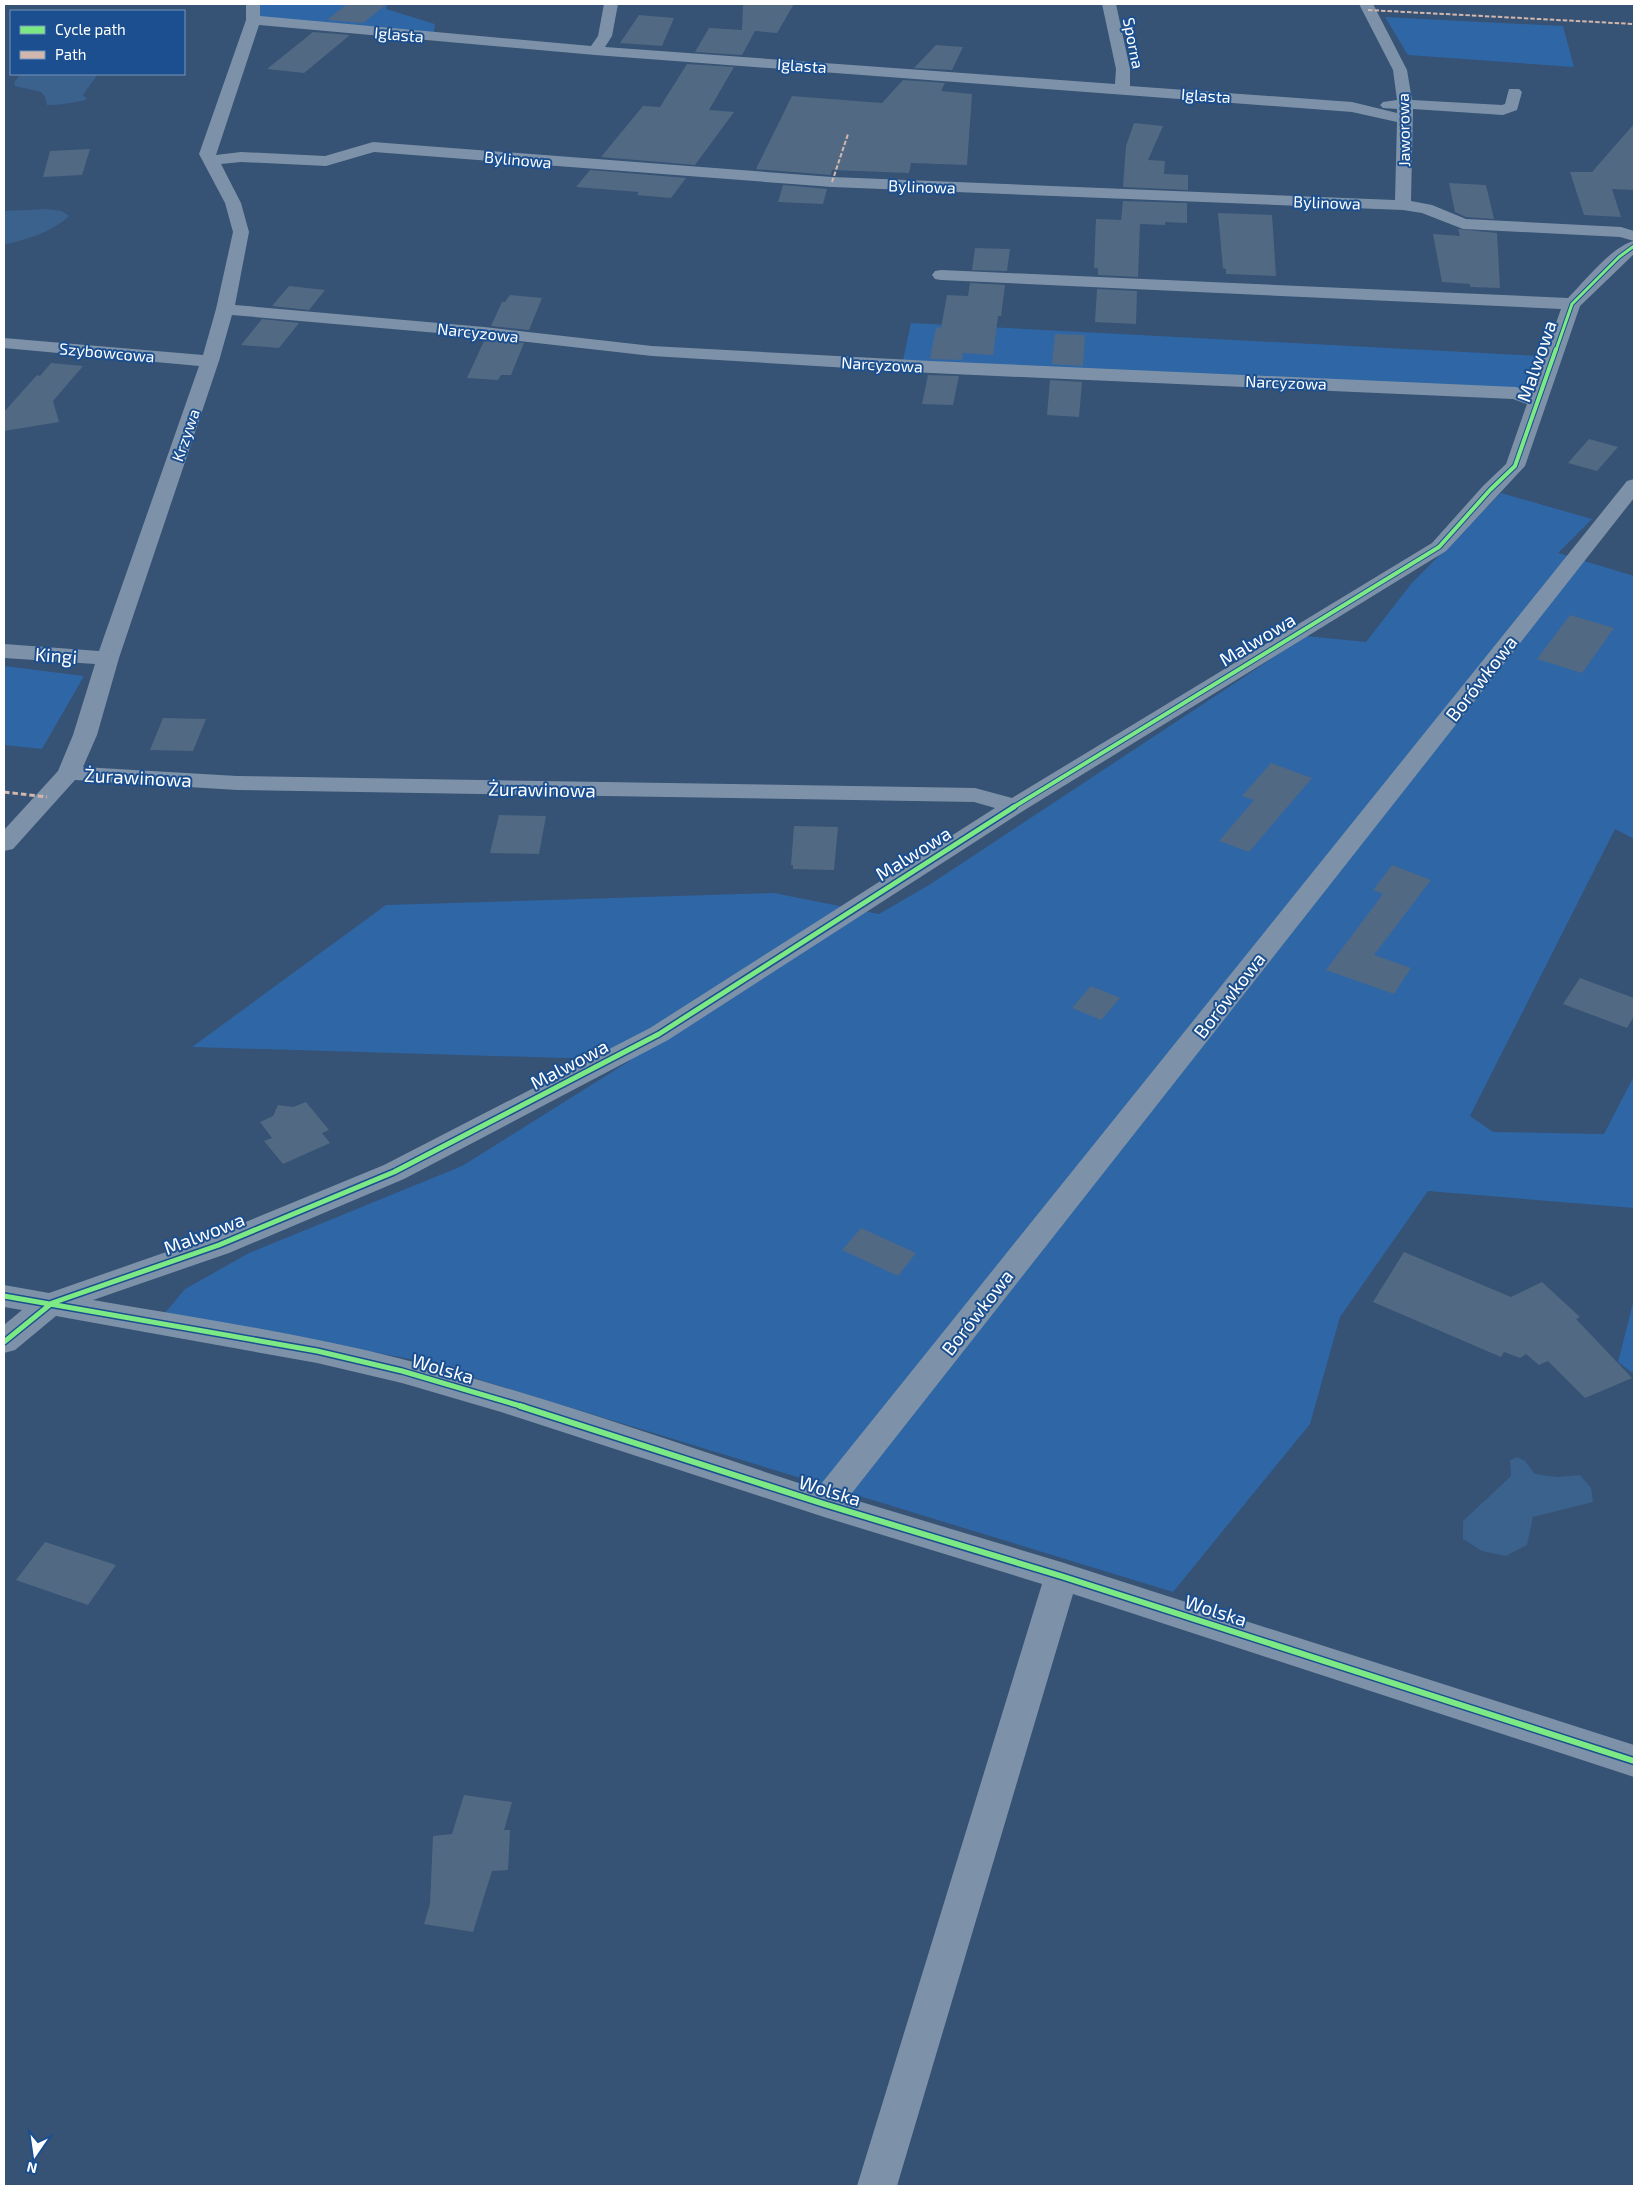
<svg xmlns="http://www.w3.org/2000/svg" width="1638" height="2190" font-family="'Exo 2',sans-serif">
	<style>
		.green { fill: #2f66a5 }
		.water { fill: #3b618d }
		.building { fill: #526984 }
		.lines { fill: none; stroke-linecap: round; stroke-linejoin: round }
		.minor { fill: #7d92a8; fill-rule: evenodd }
		.quiet-far1 { stroke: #d1b7ad; stroke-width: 2; stroke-dasharray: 4.5 2; stroke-linecap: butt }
		.quiet { stroke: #d1b7ad; stroke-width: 3; stroke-dasharray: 5.5 3; stroke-linecap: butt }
		.cycleway-far3-casing { stroke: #1b4f8f; stroke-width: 5 }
		.cycleway-far2-casing { stroke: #1b4f8f; stroke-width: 6 }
		.cycleway-far1-casing { stroke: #1b4f8f; stroke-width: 8 }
		.cycleway-casing { stroke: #1b4f8f; stroke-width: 9 }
		.cycleway-far3 { stroke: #7ce984; stroke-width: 3 }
		.cycleway-far2 { stroke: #7ce984; stroke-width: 4 }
		.cycleway-far1 { stroke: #7ce984; stroke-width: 5 }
		.cycleway { stroke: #7ce984; stroke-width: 6 }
		.labels { text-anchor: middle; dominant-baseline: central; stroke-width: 4; stroke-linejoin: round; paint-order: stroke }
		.far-street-label { font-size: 16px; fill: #fff; stroke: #1b4f8f }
		.street-label { font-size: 19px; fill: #fff; stroke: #1b4f8f }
	</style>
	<rect width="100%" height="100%" fill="#365274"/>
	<!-- green -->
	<path class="green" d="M253,4H387L386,9L435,24L434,33L252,16Z
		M1385,17L1563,26L1574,67L1408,55Z
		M911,323L1539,356L1528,391L903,360Z
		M1501,493L1592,519L1558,553L1634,576V839L1615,829L1470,1116L1493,1132L1604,1134L1634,1076V1208L1428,1191L1340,1317L1310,1424L1173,1592L415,1360L165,1313L185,1289L249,1253L462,1166L631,1060L192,1047L386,905L774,893L879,914L929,885L1306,636L1366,642L1411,584Z
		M4,666L84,676L42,749L4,745Z
		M1634,1299V1374L1618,1362Z"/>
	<!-- water -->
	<path class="water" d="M25,74H95L96,77L83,95L87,99C83,102 52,106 47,105L45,97L41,92L15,86L14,82L19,76Z
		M46,209L62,211L69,216C51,233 27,239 4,245V211Z
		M1517,1457L1525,1461L1535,1474L1557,1477L1580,1475L1591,1488L1593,1502L1533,1517L1527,1545L1506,1556L1482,1551L1463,1539V1521L1511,1476L1510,1460Z"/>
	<!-- building -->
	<path class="building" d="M347,4H387L363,23L327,20Z
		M743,4H794L777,33L755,31L742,55L695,52L709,28L742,30Z
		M639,15L674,18L662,46L620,43Z
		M313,32L350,35L304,73L267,69Z
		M936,45L963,47L952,70L914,68Z
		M687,64L734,67L709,110L734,112L695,165L601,157L643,106L660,107Z
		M903,80L945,83L941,91L972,94L967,165L911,163L909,173L832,170L831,175L756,169L792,96L882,103Z
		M1134,123L1163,126L1148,160L1165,161L1164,174L1188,175V190L1123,187L1126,146Z
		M1634,124V190L1612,189L1621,217L1584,215L1570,172H1592Z
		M90,149L82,175L43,177L50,151Z
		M590,170L686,178L671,198L637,195L639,192L576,187Z
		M1449,183L1486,185L1494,219L1466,217L1455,212Z
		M783,185L827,189L823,204L778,202Z
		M1123,201L1187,203V223L1165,222V225L1140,224L1138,277L1098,275V268H1094L1096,219L1121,220Z
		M1218,213L1272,215L1276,276L1226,274V269L1223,268Z
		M1458,229L1497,233L1500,288L1470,287V284L1442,282L1433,234L1460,236Z
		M975,248L1010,249L1007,271L972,270Z
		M970,283L1005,285L1001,316H998L993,355L963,353L962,360L930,359L936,327L941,328L947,295L968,296Z
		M289,286L325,290L309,310L272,306Z
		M1097,289L1137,291L1136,324L1095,322Z
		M510,295L542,298L529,330L491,326L502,302H505Z
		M262,319L299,323L279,348L241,345Z
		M1055,334L1085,335L1083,366L1052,364Z
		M485,339L524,343L511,375H501L498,380L467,378Z
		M51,363L83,366L53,401L59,422L4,431V412L37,375L40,376Z
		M928,375L959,376L953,405L922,404Z
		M1050,380L1082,382L1079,417L1047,415Z
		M1589,439L1618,447L1597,471L1568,463Z
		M1570,615L1614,628L1582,673L1537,659Z
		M163,718L206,719L193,751L150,750Z
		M1271,763L1312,778L1249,852L1219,841L1254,800L1242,796Z
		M499,815L546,816L539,854L490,853Z
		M794,826L838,827L834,870L793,869V865H791Z
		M1392,865L1431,880L1374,955L1411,968L1394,994L1326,970L1383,894L1373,890Z
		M1580,978L1634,998V1016L1627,1028L1563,1004Z
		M1091,986L1120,998L1101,1020L1072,1008Z
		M306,1102L329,1130L322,1133L330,1143L283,1164L264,1141L272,1138L260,1122L273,1116L278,1105L293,1107Z
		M861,1228L916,1253L898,1276L842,1250Z
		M1404,1252L1511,1297L1542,1282L1580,1317L1576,1319L1632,1378L1585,1398L1548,1361L1539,1365L1526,1354L1520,1358L1504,1352L1501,1357L1373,1302Z
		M45,1542L116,1565L88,1605L16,1580Z
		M464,1795L512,1802L504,1830H510L508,1870L492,1871L473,1932L424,1924L430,1904L433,1836L452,1834Z"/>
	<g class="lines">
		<!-- minor -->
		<path class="minor" d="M246,4H260V16L591,46L598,36L604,4H618L612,36L605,47L1115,84L1116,69L1102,4H1116L1130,69V86L1352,102L1397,113V109L1383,108L1380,105L1383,102L1397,100L1393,70L1359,4H1373L1407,70L1412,100L1502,105L1505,104L1509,89H1519L1522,92L1517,110L1503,115L1413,109L1411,201L1432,205L1466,219L1621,227L1634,231V254L1580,306L1525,466L1446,551L1023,811L668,1040L404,1179L229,1253L93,1300C196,1318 300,1333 402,1359C542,1395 679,1444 817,1489L1627,481L1634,479V498L848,1498L1061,1562L1634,1745V1777L1073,1594L897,2186H857L1042,1584L824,1517L501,1412L402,1383L317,1363L56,1316L15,1350L4,1353V1325L22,1310L4,1307V1285L49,1293L209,1237L384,1165L650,1028L995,808L974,802L237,790L75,780L13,849L4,851V830L58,771L73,735L95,664L4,658V644L99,651L199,366L4,348V338L203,355L216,309L233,232L225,203L199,154L246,20ZM259,25L595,55L1352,112L1397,122L1395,200L832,177L373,142L325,156L241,152L216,155ZM374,152L832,187L1403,210L1422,213L1463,229L1620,237L1634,241C1612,246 1584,282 1568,298L941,270L935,271L932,275L935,279L941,280L1561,309L1531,393L1516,387L931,361L652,346L484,327L235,305L249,232L241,203L221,164L241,162L326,166ZM232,315L484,337L652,356L931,373L1513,399L1527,404L1506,464L1483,486L1432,543L1012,798L975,788L237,776L83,767L97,735L119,658L219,361Z"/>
		<!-- quiet-far1 -->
		<path class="quiet-far1" d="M1368,10L1634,24
			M832,182L848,134"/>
		<!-- quiet -->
		<path class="quiet" d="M4,792L47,797"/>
		<!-- cycleway-far3 casing -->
		<g class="cycleway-far3-casing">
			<path id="cycleway-far3" d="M1556,350L1572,304L1619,257L1634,246"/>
		</g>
		<!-- cycleway-far2 casing -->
		<g class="cycleway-far2-casing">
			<path id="cycleway-far2" d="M1012,808L1439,547L1490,490L1515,466L1556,349"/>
		</g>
		<!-- cycleway-far1 casing -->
		<g class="cycleway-far1-casing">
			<path id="cycleway-far1" d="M4,1296L317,1351L402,1371L524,1407
				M4,1342L52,1303L219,1245L394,1172L659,1034L1014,807"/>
		</g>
		<!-- cycleway casing -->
		<g class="cycleway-casing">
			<path id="cycleway" d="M520,1406L824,1504L1061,1576L1634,1761"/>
		</g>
		<!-- cycleway-far3 -->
		<use href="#cycleway-far3" class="cycleway-far3"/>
		<!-- cycleway-far2 -->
		<use href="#cycleway-far2" class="cycleway-far2"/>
		<!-- cycleway-far1 -->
		<use href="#cycleway-far1" class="cycleway-far1"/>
		<!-- cycleway -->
		<use href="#cycleway" class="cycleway"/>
	</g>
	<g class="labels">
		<!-- far-street labels -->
		<g class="far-street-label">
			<text transform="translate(399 34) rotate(5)">Iglasta</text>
			<text transform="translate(1134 43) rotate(79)">Sporna</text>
			<text transform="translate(802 65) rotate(4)">Iglasta</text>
			<text transform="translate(1206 95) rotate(4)">Iglasta</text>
			<text transform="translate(1403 130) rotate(-91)">Jaworowa</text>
			<text transform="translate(518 159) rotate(5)">Bylinowa</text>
			<text transform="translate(922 186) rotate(2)">Bylinowa</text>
			<text transform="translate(1327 202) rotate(2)">Bylinowa</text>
			<text transform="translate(478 332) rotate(6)">Narcyzowa</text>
			<text transform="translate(107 352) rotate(5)">Szybowcowa</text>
			<text transform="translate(882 364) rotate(3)">Narcyzowa</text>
			<text transform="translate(1286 382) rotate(2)">Narcyzowa</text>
			<text transform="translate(185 435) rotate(-71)">Krzywa</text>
		</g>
		<!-- street labels -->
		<g class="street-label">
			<text transform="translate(1536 361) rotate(-71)">Malwowa</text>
			<text transform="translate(1257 639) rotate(-31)">Malwowa</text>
			<text transform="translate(56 655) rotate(4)">Kingi</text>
			<text transform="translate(1481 678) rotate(-52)">Borówkowa</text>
			<text transform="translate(138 777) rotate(3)">Żurawinowa</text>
			<text transform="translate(542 789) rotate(1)">Żurawinowa</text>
			<text transform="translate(913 853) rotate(-32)">Malwowa</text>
			<text transform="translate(1229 995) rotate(-52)">Borówkowa</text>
			<text transform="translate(569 1064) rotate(-28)">Malwowa</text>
			<text transform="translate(204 1233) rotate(-21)">Malwowa</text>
			<text transform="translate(977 1312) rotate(-52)">Borówkowa</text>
			<text transform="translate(443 1368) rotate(16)">Wolska</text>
			<text transform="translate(830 1490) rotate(17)">Wolska</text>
			<text transform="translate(1216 1610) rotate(18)">Wolska</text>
		</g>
	</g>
	<!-- border -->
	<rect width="1638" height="2190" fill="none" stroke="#ffffff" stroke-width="10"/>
	<!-- legend -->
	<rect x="10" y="10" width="175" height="65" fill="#1b4f8f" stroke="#7695bc"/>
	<rect x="20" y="26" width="25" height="8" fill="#7ce984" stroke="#7695bc"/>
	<text x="55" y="35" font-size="15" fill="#ffffff">Cycle path</text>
	<rect x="20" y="51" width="25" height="8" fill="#d1b7ad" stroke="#7695bc"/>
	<text x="55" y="60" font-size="15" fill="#ffffff">Path</text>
	<!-- north arrow -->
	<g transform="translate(35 2155) rotate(193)" stroke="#1b4f8f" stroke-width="4" paint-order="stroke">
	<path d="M0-4L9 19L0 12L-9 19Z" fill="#ffffff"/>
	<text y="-8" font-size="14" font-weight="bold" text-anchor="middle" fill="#ffffff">N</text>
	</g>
</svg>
